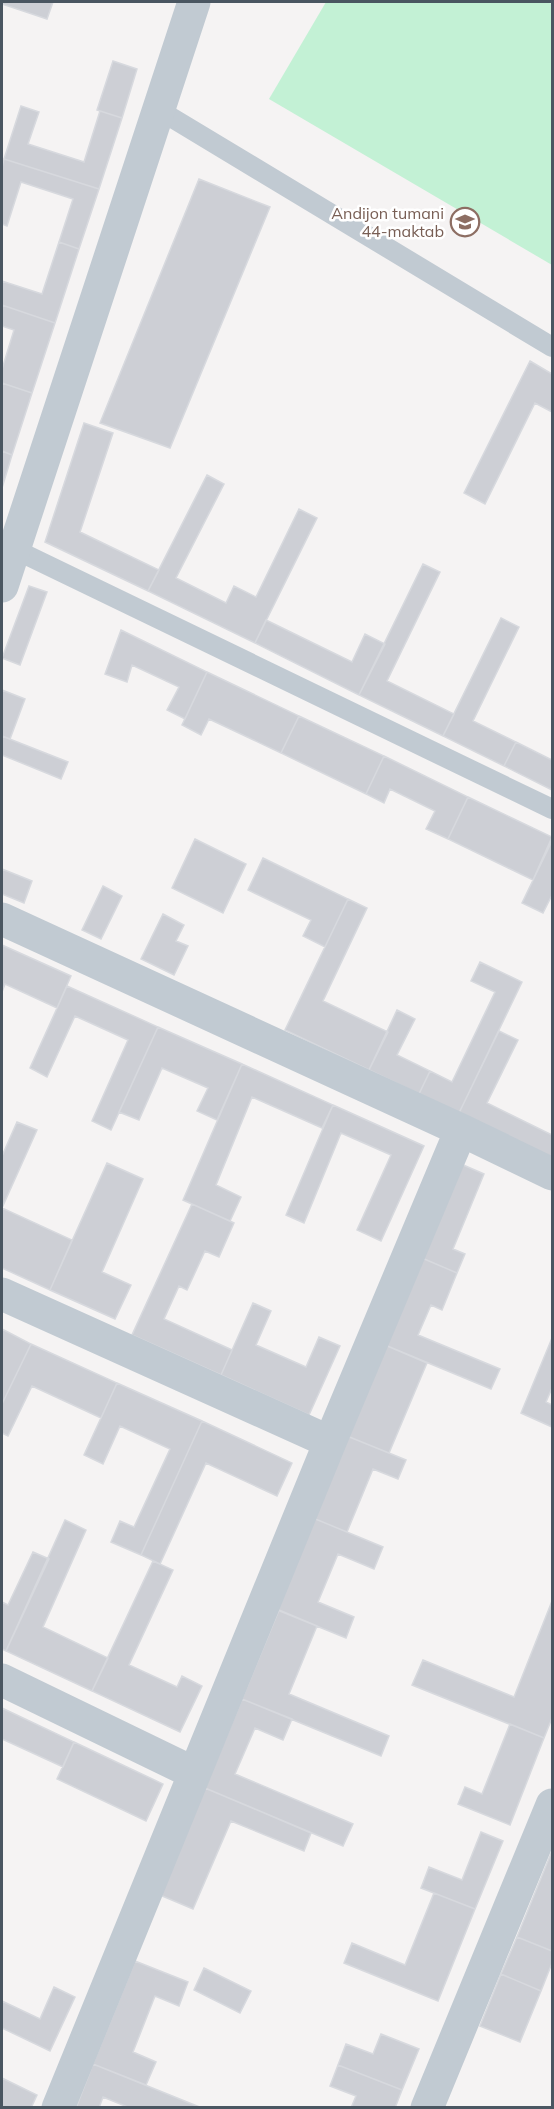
<svg xmlns="http://www.w3.org/2000/svg" width="554" height="2109" font-family="Mulish,sans-serif">
	<style>
		.grass { fill: #c3f1d5 }
		.building { fill: #cdcfd5; stroke: #d7d9de; stroke-width: 1.5 }
		.lines { fill: none; stroke-linecap: round; stroke-linejoin: round }
		.lane { stroke: #c1cad2; stroke-width: 20 }
		.street { stroke: #c1cad2; stroke-width: 33 }
		.labels { text-anchor: middle; dominant-baseline: central; stroke-width: 5; stroke-linejoin: round; paint-order: stroke }
		.education-label { font-size: 16px; fill: #785e54; stroke: #fff; text-anchor: end }
	</style>
	<rect width="100%" height="100%" fill="#f5f3f3"/>
	<!-- grass -->
	<path class="grass" d="M326,2H547L552,4V265L269,99Z"/>
	<!-- building -->
	<path class="building" d="M2,2H53L47,19L2,4Z
		M113,61L137,69L122,118L97,110Z
		M21,106L39,112L28,144L84,162L100,111L122,118L99,189L4,159Z
		M4,159L99,189L79,249L59,242L73,199L21,182L7,226L2,224V167Z
		M199,179L270,207L170,448L100,423Z
		M59,242L79,249L55,323L2,305V281L42,294Z
		M2,305L55,323L32,393L2,383V369L14,330L2,326Z
		M530,361L552,374V412L535,403L485,504L464,493Z
		M2,383L32,393L12,455L2,451Z
		M84,423L113,433L80,532L159,570L148,591L45,542Z
		M2,451L12,455L2,488Z
		M207,475L224,484L176,578L226,603L234,586L256,597L299,509L317,518L255,643L148,591Z
		M423,564L440,572L387,681L454,714L443,736L359,695Z
		M29,586L47,592L20,665L2,658Z
		M501,618L519,627L473,721L516,742L504,766L443,736Z
		M266,620L352,662L365,634L385,644L359,695L255,643Z
		M121,630L207,672L185,719L167,710L179,687L132,665L127,682L105,674Z
		M207,672L299,716L281,753L209,719L201,735L182,725Z
		M2,690L25,699L10,739L2,736Z
		M299,716L384,756L366,794L281,753Z
		M2,736L68,762L61,779L2,755Z
		M516,742L552,760V790L504,766Z
		M384,756L468,797L448,839L426,829L435,811L390,789L384,803L366,794Z
		M468,797L552,837L533,880L448,839Z
		M195,839L246,864L223,913L172,888Z
		M552,841V895L543,913L522,903Z
		M263,858L348,899L325,947L303,936L311,920L248,890Z
		M2,869L32,881L24,903L2,894Z
		M103,886L122,896L101,939L82,930Z
		M348,899L367,908L323,1001L388,1032L369,1070L285,1030Z
		M163,914L184,925L176,941L188,946L174,975L141,959Z
		M2,945L71,976L57,1008L5,984L2,992Z
		M480,962L522,982L459,1113L419,1094L430,1071L452,1082L495,992L471,981Z
		M67,986L158,1027L111,1130L92,1121L128,1040L75,1016L47,1077L30,1068Z
		M397,1010L415,1019L397,1055L430,1071L419,1094L369,1070Z
		M158,1027L242,1064L217,1120L197,1111L208,1088L162,1068L139,1120L119,1112Z
		M499,1031L518,1040L487,1103L552,1135V1158L459,1113Z
		M242,1064L333,1105L322,1128L252,1097L216,1185L241,1197L230,1221L183,1200Z
		M333,1105L424,1146L381,1241L357,1230L391,1155L341,1133L304,1223L286,1215Z
		M17,1122L37,1130L2,1208L72,1240L50,1290L2,1268V1156Z
		M107,1163L143,1179L102,1272L131,1285L115,1319L50,1290Z
		M461,1164L484,1174L453,1249L465,1254L457,1273L422,1258Z
		M192,1204L234,1223L219,1257L205,1251L187,1290L179,1286L164,1319L232,1350L221,1375L132,1335Z
		M422,1258L457,1273L442,1310L431,1305L418,1335L500,1369L491,1389L385,1345Z
		M253,1303L271,1311L256,1345L306,1367L319,1337L340,1346L309,1415L221,1375Z
		M2,1329L31,1344L2,1404Z
		M552,1338V1388L546,1402L552,1405V1427L521,1413Z
		M31,1344L117,1383L101,1418L32,1386L8,1436L2,1433V1404Z
		M385,1345L427,1363L389,1453L347,1436Z
		M117,1383L202,1421L141,1555L111,1542L120,1521L134,1527L170,1449L120,1426L103,1464L84,1455Z
		M202,1421L292,1463L277,1496L206,1463L160,1564L141,1555Z
		M347,1436L406,1460L398,1479L373,1469L347,1532L313,1518Z
		M313,1518L383,1547L374,1569L338,1554L318,1602L354,1617L346,1638L275,1609Z
		M65,1520L86,1530L43,1627L108,1658L92,1691L6,1651Z
		M33,1552L49,1559L6,1651L2,1649V1602L8,1605Z
		M153,1561L173,1570L129,1665L177,1687L182,1676L202,1686L180,1732L92,1691Z
		M552,1601V1718L544,1738L412,1685L423,1660L514,1697Z
		M279,1610L317,1626L289,1694L389,1736L381,1756L242,1699Z
		M242,1699L292,1719L283,1740L255,1728L235,1774L353,1824L343,1846L205,1788Z
		M2,1708L74,1742L63,1767L2,1739Z
		M510,1724L544,1738L510,1825L458,1804L465,1787L482,1794Z
		M74,1742L163,1784L146,1821L57,1779Z
		M205,1788L311,1833L304,1851L231,1821L193,1909L160,1895Z
		M481,1832L503,1841L475,1909L421,1888L429,1867L462,1880Z
		M552,1851V1951L517,1937Z
		M434,1893L475,1909L438,2001L344,1963L352,1943L405,1965Z
		M517,1937L552,1951V1963L541,1991L501,1974Z
		M135,1961L188,1982L179,2006L155,1996L133,2052L156,2062L146,2085L93,2064Z
		M204,1968L251,1991L240,2013L194,1990Z
		M501,1974L541,1991L520,2042L480,2026Z
		M54,1987L75,1997L50,2051L2,2028V2001L40,2019Z
		M381,2034L419,2049L402,2090L338,2065L346,2044L373,2054Z
		M93,2064L202,2108H130L103,2097L99,2108H76Z
		M338,2065L402,2090L395,2108H351L356,2096L330,2086Z
		M2,2078L37,2095L31,2108H2Z"/>
	<g class="lines">
		<!-- lane -->
		<path class="lane" d="M159,110L552,347
			M14,549L552,809"/>
		<!-- street -->
		<path class="street" d="M2,586L194,2
			M2,919L461,1130L552,1174
			M2,1294L330,1442
			M2,1680L194,1773
			M58,2108L330,1442L461,1130
			M427,2108L552,1805"/>
	</g>
	<!-- icons -->
	<defs>
		<g id="school-ring" transform="scale(1.5)"><circle r="9.5" fill="#fff" stroke="#8d6e63" stroke-width="1.5"/><path d="M0-5L7-2L0 1L-7-2ZM-4 1L0 2.5L4 1V4Q0 6-4 4Z" fill="#8d6e63"/></g>
	</defs>
	<g fill-rule="evenodd">
		<use href="#school-ring" x="465" y="222"/>
	</g>
	<g class="labels">
		<!-- education labels -->
		<g class="education-label">
			<text x="444" y="213">Andijon tumani<tspan x="444" dy="18">44-maktab</tspan></text>
		</g>
	</g>
	<!-- border -->
	<rect width="554" height="2109" fill="none" stroke="#4a5661" stroke-width="6"/>
</svg>
